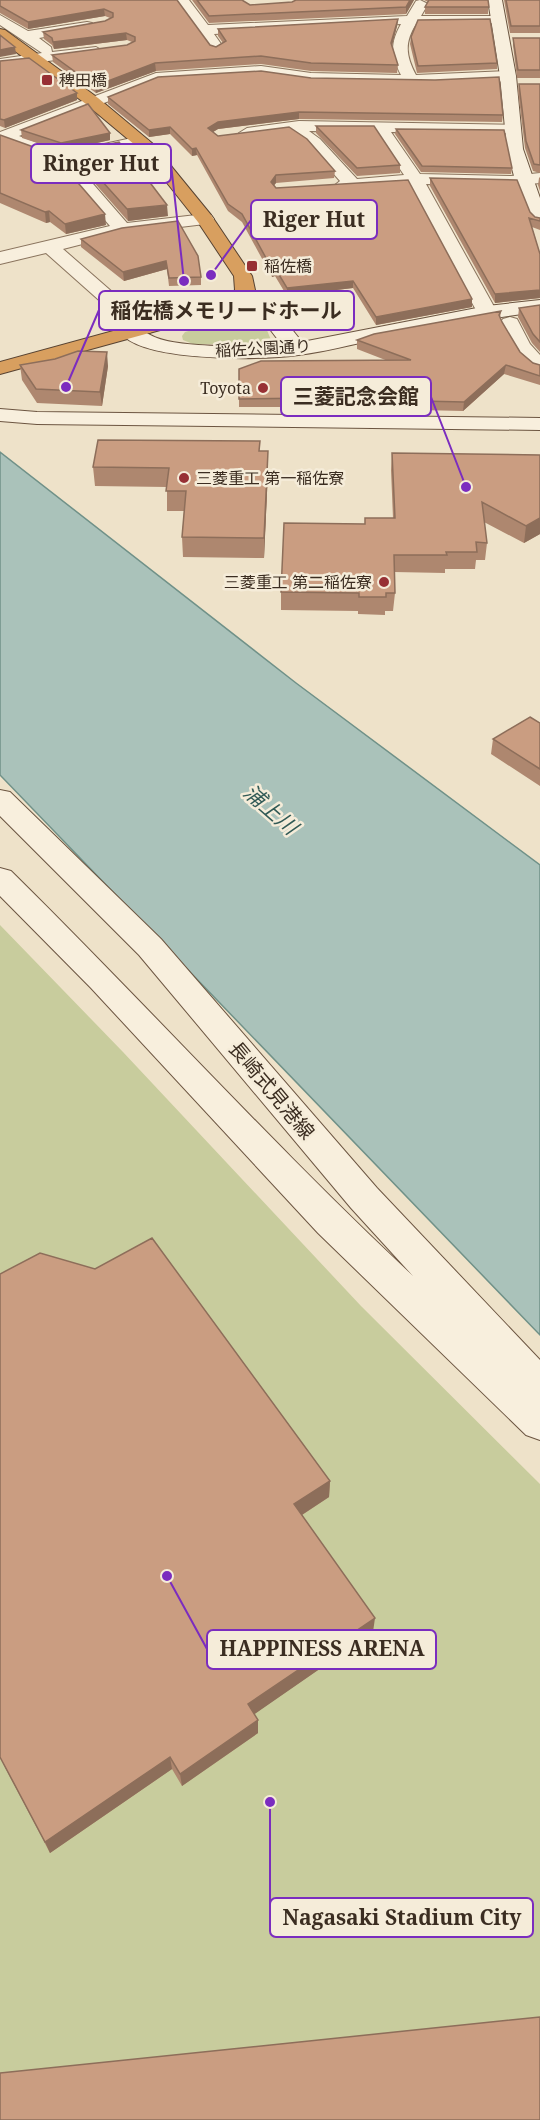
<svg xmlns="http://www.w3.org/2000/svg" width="540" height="2120" font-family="'Noto Serif','Noto Sans JP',serif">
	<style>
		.green { fill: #c8cc9d }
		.water { fill: #aac2ba; stroke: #709188; stroke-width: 1.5 }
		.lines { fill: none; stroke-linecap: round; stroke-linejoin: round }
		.street-casing { stroke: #8a745e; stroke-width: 2 }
		.secondary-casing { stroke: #6c5541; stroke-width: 2 }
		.highway-casing { stroke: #584332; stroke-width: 2 }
		.street { fill: #f8efdd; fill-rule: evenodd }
		.secondary { fill: #f8efdd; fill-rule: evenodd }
		.highway { fill: #d89f5f; fill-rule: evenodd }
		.wall { fill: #ae876f }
		.shaded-wall { fill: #8d6e5a }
		.building { fill: #ca9d81; stroke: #8d6e5a; stroke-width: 1.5 }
		.poi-dot { fill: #973034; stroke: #f5ecd9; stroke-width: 2 }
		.labels { text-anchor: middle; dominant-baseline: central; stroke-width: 5; stroke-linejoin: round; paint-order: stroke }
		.far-poi-label { font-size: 16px; fill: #3b2d21; stroke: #f5ecd9; text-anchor: start }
		.far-street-label { font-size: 16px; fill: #3b2d21; stroke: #f5ecd9 }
		.street-label { font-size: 20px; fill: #3b2d21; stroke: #f5ecd9 }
		.water-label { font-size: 21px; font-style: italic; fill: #315a56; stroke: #f5ecd9 }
		.leader { fill: none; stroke: #7b2cbf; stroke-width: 2 }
		.callout-dot { fill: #7b2cbf; stroke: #f5ecd9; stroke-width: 2 }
		.callout { fill: #f5ecd9; stroke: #7b2cbf; stroke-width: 2 }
		.callout-label { font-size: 21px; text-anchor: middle; font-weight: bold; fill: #3b2d21 }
	</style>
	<rect width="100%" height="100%" fill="#eee2c9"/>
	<!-- green -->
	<path class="green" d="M244,315L262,318L271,340L258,344H193L183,340L182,336L185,332Z
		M0,925L123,1052L361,1306L540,1484V2120H0Z"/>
	<!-- water -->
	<path class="water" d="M0,452L296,683L540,865V1335L0,775Z"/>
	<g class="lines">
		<!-- street casing -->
		<g class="street-casing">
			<path id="street" d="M175,0H189L208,25L407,16L416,1L420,0L428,4L421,16H498L503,17L505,20L503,23L416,24C404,43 406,56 416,75L508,71L516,76L508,81L435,85L311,83L261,76L158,82L19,136L67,154L127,223L205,214L211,215L214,219L211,223L205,224L122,234L63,249L150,325L153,329L150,333H136L46,253L0,264V252L110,226L55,162L6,141L0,143V132L156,73L261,66L311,73L401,75C391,56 390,43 401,24L214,34L224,48L217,52L212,51Z
				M0,15L28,31L87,22L92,23L94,26L92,29L39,38L51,47L52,52L96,47L103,51L96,55L0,67V59L42,53L0,25Z
				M299,121L518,125L520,128L512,133L391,132L420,174L511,176L540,173V183L511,186L426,184L497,312L494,316H480L477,312L409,185L344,190L338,189L335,185L340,181L308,145L290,132L247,138L239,133L247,128ZM309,131L375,132L404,175L357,179L320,139Z
				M141,136L149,141L147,144L78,160L70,155L72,151Z
				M510,317L517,319L530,344L540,355V372C519,367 508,341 500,323L503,319Z"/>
		</g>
		<!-- secondary casing -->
		<g class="secondary-casing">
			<path id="secondary" d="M488,0H502L516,76L523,149L540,198V224L534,223L531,219L515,180L507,149L500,76Z
				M243,288L270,302L302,342L487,306L540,300V312C484,318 429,329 373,340C342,347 310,355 279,357C246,359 140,361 120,332L123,328C137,324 145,334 157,338C183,348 253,347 282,345L256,311L233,294L236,290Z
				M0,409L37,412L540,418V430L37,424L0,421Z
				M0,790L10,792L161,939L377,1188L540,1360V1440L526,1435L318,1233L91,988L0,896V868L11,871C146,1004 274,1146 413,1276L351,1208L139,955L0,816Z"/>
		</g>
		<!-- highway casing -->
		<g class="highway-casing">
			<path id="highway" d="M0,29L5,30L98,98L153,144L211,215L252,276L255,290L247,302L233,310L0,374V362L219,302L235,290L234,276L198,222L141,150L86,104L0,40Z"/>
		</g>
		<!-- street -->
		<use href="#street" class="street"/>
		<!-- secondary -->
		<use href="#secondary" class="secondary"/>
		<!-- highway -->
		<use href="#highway" class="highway"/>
	</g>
	<!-- wall -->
	<path class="wall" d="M0,0H177L210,45L216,47L223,43L218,36V29L398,19L397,26L392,45L398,65L397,73L311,71L261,64L156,71L96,93L53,62L52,55L127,45L132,42L127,40L54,49L52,45L44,39L43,32L105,21L110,18L105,16L28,29L0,13Z
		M192,0H242L250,5L414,0L406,14L209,23Z
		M424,0H488V14H425V7L428,2Z
		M504,0H540V33H510Z
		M411,37L497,63V69L417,73L410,44Z
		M513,38H540V78H517L513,45Z
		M0,61L77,93V100L5,128L0,126Z
		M519,84H540V173L533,171L525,148L518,91Z
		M108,97L503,115L502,122L299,119L218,129L213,132L218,136L335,171L334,178L276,183L274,185L276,188L472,307L376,325L353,288L287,296L275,276L272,277L242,222L228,211L197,155L192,156L170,134L149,137L108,104Z
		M316,126L400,165V173L357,176L316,133Z
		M396,129L512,168L511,174L421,172L395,134Z
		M21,130L110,133V140L62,151L22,138Z
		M0,135L106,225L66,234L50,222L46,223L0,203Z
		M75,151L168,216L128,221L76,162Z
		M540,177V191L538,185L539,178Z
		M430,178L530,212L535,217L540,218V230L532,227L540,254V298L495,303L430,186Z
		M81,239L201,277V285L169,286L167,269L124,281L81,247Z
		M540,305V352L532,343L518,317L519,308Z
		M501,311L500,318L502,322L520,352L533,363L540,365V385L504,374L463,411L420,410L364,403L362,408L312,402V407H239V369L388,361L357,349V340Z
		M20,365L108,366L102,406L37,403L22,380Z
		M260,451L268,471L264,558L183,557L182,537L184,511H167V487L95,486L93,467Z
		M392,453L540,455V534L524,543L484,522L487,543L485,560H476L475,569H445V573L394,572L395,593L393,611H385V615L358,614V611L281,610V592L365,524V518H393L391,470Z
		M540,723V786L491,754L493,739Z
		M0,1274L330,1481L329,1497L302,1515L373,1632L254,1714L258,1720V1733L182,1786L172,1769L50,1853L0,1758Z"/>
	<!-- shaded-wall -->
	<path class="shaded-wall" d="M410,0H414L406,14V7Z
		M104,9L105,16L28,29V22Z
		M398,19L397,26L391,50V43Z
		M126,33L127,40L54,49L53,42Z
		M15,47L16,54L0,57V50Z
		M155,63L156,71L96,93L95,86Z
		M77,93V100L5,128L4,120Z
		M299,112V119L218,129L208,135V128L218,122Z
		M170,127V134L149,137V130Z
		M110,133V140L62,151L61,143Z
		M196,148L197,155L192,156V149Z
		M276,175V183L271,189V182Z
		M167,205L168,216L128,221L127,209Z
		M49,211L50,222L46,223L45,212Z
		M105,214L106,225L66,234L65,224Z
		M166,261L167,269L124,281L123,272Z
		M275,268V276L272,277V269Z
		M353,281V288L287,296V288Z
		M540,290V298L495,303V294Z
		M472,299V307L376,325V317Z
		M107,352L108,366L102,406L100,392Z
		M506,365L504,374L463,411L464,402Z
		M365,394L364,403L362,408V400Z
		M268,451V471L264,558V538Z
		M540,518V534L524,543L526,526Z
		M330,1481L329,1497L294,1520V1504Z
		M375,1618L373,1632L249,1718L248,1704Z
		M258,1720V1733L182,1786L180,1774Z
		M170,1757L172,1769L50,1853L45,1842Z"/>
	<!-- building -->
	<path class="building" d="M0,0H177L210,45L216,47L226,41L218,29L398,19L391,43L398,65L311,63L261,56L155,63L95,86L52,55L127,45L135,41V37L126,33L53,42L52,38L43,32L105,21L113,17V13L104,9L28,22L0,6Z
		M197,0H242L250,5L292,2L296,0H410L406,7L209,16Z
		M429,0H488L489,7H425Z
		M506,0H540V26H511Z
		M490,19L497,63L418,66L411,37L418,20Z
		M0,35L15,47L0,50Z
		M513,38H540V70H518Z
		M29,58L77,93L4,120L0,119V61Z
		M261,71L311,78L435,80L499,77L503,115L299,112L218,122L208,128L218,136L289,127L307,139L335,171L276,175L271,182L276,188L408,180L472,299L376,317L353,281L287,288L275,268L272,269L242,214L228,204L196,148L192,149L170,127L149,130L108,97L158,77Z
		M519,84H540V165L534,164L526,141Z
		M88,104L110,133L61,143L21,130Z
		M316,126H374L400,165L357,168Z
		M396,129L504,130L512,168L422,166Z
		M0,135L53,154L105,214L65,224L49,211L45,212L0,193Z
		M119,142L167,205L127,209L75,151Z
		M430,178L517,180L530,212L535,217L540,218V221L529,218L540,254V290L495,294Z
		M178,221L198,256L201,277L169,278L166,261L123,272L81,239L122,228Z
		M540,305V342L533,334L519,308Z
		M501,311L499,315L502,322L520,352L533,363L540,365V376L506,365L464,402L420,401L365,394L362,400L312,393V398L239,399V369L261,361L411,360L357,340L374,334Z
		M78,351L107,352L100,392L36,389L20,365L55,359Z
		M98,440L260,441L259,451H268L264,538L182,537L186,491H166L169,468L93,467Z
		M392,453L540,455V518L526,526L482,502L487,543L476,542L477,552H446L447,555H394L395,593H386V597H359V593L281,592L284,523L365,524V518H395Z
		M530,717L540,723V769L493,739Z
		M152,1238L330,1481L294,1504L375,1618L248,1704L258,1720L180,1774L170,1757L45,1842L0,1757V1274L40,1253L95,1269Z
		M540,2017V2120H0V2073Z"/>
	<!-- markers -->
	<g class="poi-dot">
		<rect x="41" y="74" width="12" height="12" rx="3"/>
		<rect x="246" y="260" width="12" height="12" rx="3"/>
		<circle cx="263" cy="388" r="6"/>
		<circle cx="184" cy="478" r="6"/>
		<circle cx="384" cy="582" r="6"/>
	</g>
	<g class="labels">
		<!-- far-poi labels -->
		<g class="far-poi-label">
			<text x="59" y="80">稗田橋</text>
			<text x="264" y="266">稲佐橋</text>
			<text x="251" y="388" text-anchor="end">Toyota</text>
			<text x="196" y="478">三菱重工 第一稲佐寮</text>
			<text x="372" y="582" text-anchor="end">三菱重工 第二稲佐寮</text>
		</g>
		<!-- far-street labels -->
		<g class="far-street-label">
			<text transform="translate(263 348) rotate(-3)">稲佐公園通り</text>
		</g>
		<!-- street labels -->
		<g class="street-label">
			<text transform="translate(272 1090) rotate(50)">長崎式見港線</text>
		</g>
		<!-- water labels -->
		<g class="water-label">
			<text transform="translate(271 809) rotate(41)">浦上川</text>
		</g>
	</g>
	<!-- callouts -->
	<path class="leader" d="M184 281L171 164M211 275L251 220M66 387L99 310M466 487L431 397M167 1576L207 1649M270 1802L270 1918"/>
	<g class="callout-dot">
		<circle cx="184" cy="281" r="6"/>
		<circle cx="211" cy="275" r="6"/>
		<circle cx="66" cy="387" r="6"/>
		<circle cx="466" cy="487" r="6"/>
		<circle cx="167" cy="1576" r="6"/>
		<circle cx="270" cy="1802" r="6"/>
	</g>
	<g class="callout">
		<rect x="31" y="144" width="140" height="39" rx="6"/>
		<rect x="251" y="200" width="126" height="39" rx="6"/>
		<rect x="99" y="291" width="255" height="39" rx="6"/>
		<rect x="281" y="377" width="150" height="39" rx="6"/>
		<rect x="207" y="1630" width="229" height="39" rx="6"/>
		<rect x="270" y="1898" width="263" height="39" rx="6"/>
	</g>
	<g class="callout-label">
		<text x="101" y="171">Ringer Hut</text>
		<text x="314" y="227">Riger Hut</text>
		<text x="226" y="318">稲佐橋メモリードホール</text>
		<text x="356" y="404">三菱記念会館</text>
		<text x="322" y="1656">HAPPINESS ARENA</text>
		<text x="402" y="1925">Nagasaki Stadium City</text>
	</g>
</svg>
